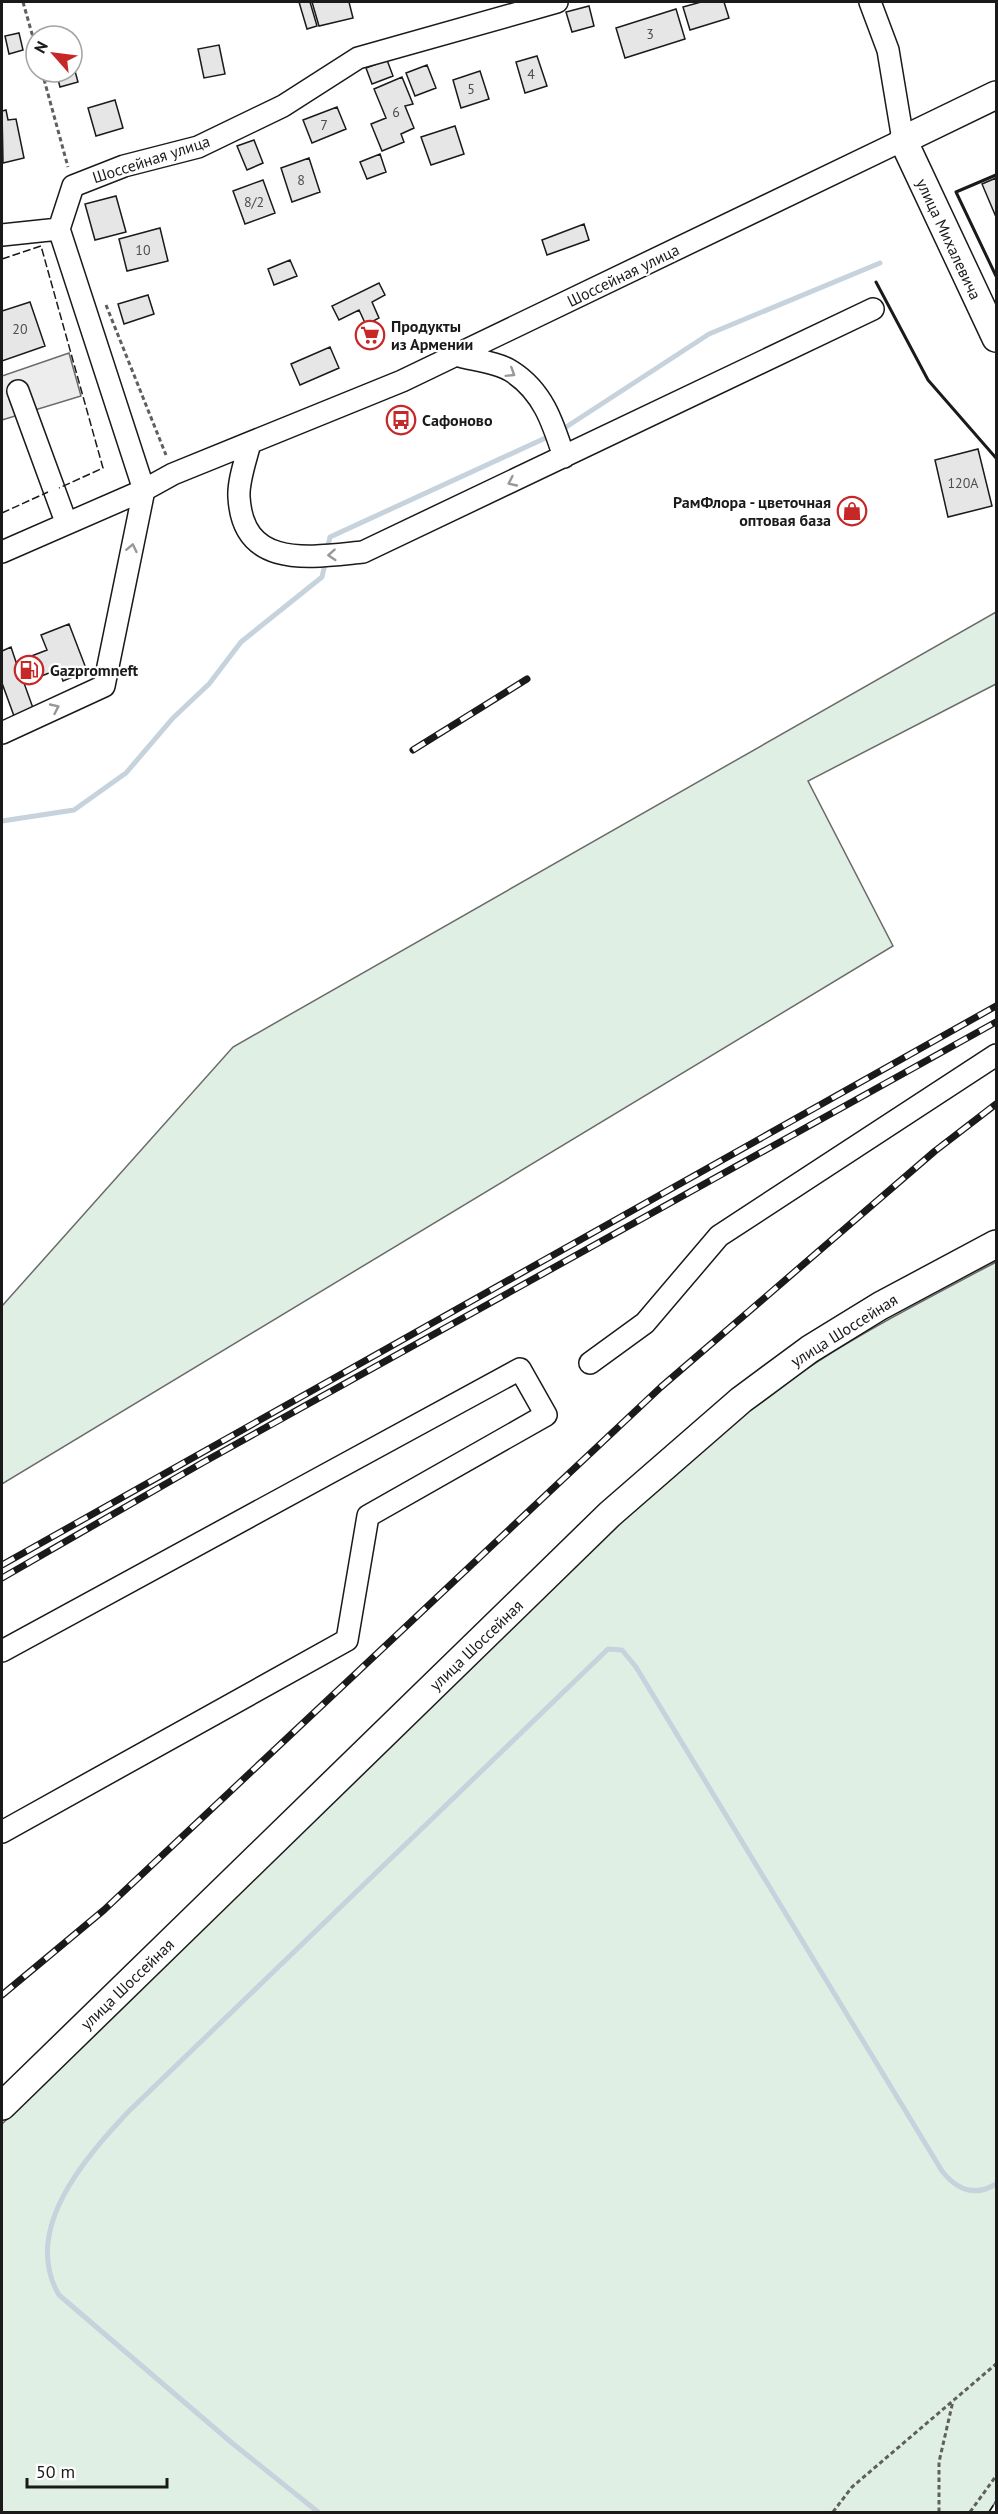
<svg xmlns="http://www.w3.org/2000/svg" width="998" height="2514" font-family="'PT Sans',sans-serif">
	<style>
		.green { fill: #e0efe3; stroke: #6a6a6a; stroke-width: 1.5 }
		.parking { fill: #ededed; stroke: #6a6a6a; stroke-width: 1.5 }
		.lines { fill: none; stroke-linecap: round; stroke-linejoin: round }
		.stream { stroke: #c6d2dc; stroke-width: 5 }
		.building { fill: #e6e6e6; stroke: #1a1a1a; stroke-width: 1.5 }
		.minor-casing { stroke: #1a1a1a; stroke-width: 24 }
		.major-casing { stroke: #1a1a1a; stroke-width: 30 }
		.path { stroke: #5f5f5f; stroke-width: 3; stroke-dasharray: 4.5 3; stroke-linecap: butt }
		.minor { stroke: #fff; stroke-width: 21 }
		.major { stroke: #fff; stroke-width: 27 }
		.rail-casing { stroke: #1a1a1a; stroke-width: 7 }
		.rail { stroke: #fff; stroke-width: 4.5; stroke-dasharray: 14; stroke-linecap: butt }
		.fence { stroke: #1a1a1a; stroke-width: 1.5; stroke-dasharray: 8 3; stroke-linecap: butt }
		.wall { stroke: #1a1a1a; stroke-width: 3 }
		.oneway { stroke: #989898 }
		.labels { text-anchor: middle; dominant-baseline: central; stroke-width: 4.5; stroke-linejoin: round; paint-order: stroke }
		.number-label { font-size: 14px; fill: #4d4d4d }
		.street-label { font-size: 16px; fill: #1a1a1a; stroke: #fff }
		.poi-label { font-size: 16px; font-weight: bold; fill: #1a1a1a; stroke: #fff; text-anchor: start }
	</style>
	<rect width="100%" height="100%" fill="#fff"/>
	<!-- green -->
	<path class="green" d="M996,612V684L808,781L893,946L2,1484V1306L233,1047Z
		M996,1262V2501L989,2512H2V2124L625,1518C687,1464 747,1406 817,1362C875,1325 936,1294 996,1262Z"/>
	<!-- parking -->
	<path class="parking" d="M69,353L81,396L2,420V376Z"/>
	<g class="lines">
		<!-- stream -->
		<path class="stream" d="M560,431L709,334L880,263
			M327,550L330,537L552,435
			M2,821L74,810L126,773L173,718L209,684L241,642L322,577L326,559
			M318,2512L232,2443L59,2295C21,2230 85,2158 128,2112L608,1649L622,1650L636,1667L942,2171C957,2190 975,2197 996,2184"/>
	</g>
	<!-- building -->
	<path class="building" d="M299,2H310L317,26L307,29Z
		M312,2H349L353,18L319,26Z
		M701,2H724L729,18L690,30L683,7Z
		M589,6L594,26L572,32L566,12Z
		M676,9L685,39L625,58L616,28Z
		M19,33L23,50L9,54L5,36Z
		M219,45L225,74L204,78L198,49Z
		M537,56L547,86L525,93L516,62Z
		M72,60L78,82L60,87L56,72H72Z
		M387,60L393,76L372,84L366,68Z
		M427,65L436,88L415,96L406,73Z
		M480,71L489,99L461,108L453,80Z
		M402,77L413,104L405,106L414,128L401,134L404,142L382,151L371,124L386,118L374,89Z
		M115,100L123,128L96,136L88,108Z
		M337,107L346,129L312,143L303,120Z
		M6,110L8,120L16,119L24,158L3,163L2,111Z
		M455,126L464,154L431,165L421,137Z
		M254,140L263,163L247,170L237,146Z
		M380,154L386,172L367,179L360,162Z
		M309,158L320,192L292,202L281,168Z
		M996,178V217L982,184Z
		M263,180L275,213L245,224L233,191Z
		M116,196L126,232L95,240L85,204Z
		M584,224L589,240L547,255L542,240Z
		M160,228L168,261L127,271L119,239Z
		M290,260L297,276L274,285L268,269Z
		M379,283L385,295L372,302L379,318L366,325L359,310L339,320L332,306Z
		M148,295L154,314L124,324L118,304Z
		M30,302L45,346L2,361V311Z
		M330,347L339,368L300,385L291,364Z
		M978,449L992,506L948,517L935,460Z
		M69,624L87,671L63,681L59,669L24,683L33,708L14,716L2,683V651L11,647L16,662L47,650L41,635Z"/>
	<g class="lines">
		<!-- minor casing -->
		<g class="minor-casing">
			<path id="minor" d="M2,235L59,229
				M456,355C472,360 497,362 511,371C543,391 553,423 564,457
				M18,391L66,522
				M250,443C246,459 238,481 239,497C243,570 311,557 363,552L873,309
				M2,552L144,490L173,474L402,381L903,140L888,50L870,2
				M2,733L104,686L144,490L59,229L73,186L124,166L198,147L283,106L358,58L557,2
				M590,1363L645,1323L719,1236L996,1055
				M2,1651L520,1369L546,1415L368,1516L347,1640L2,1832"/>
		</g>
		<!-- major casing -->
		<g class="major-casing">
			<path id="major" d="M996,95L903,140L996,338
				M2,2106L610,1514L741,1400L810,1349L880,1306L996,1244"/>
		</g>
		<!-- path -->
		<path class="path" d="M23,2L36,48
			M42,72L68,167
			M106,305L166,455
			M833,2512L852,2487L996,2364
			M939,2512V2462L953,2401
			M970,2512L996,2476"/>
		<!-- minor -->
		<use href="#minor" class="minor"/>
		<!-- major -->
		<use href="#major" class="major"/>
		<!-- rail casing -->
		<g class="rail-casing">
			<path id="rail" d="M413,750L527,679
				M2,1565L996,1006
				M2,1578L202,1463L996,1022
				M2,1995L104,1910L661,1387L935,1151L996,1104"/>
		</g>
		<!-- rail -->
		<use href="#rail" class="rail"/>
		<!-- fence -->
		<path class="fence" d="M2,259L41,246L103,468L59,488
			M2,513L48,492
			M989,2512L996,2501"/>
		<!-- wall -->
		<path class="wall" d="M996,175L956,192L996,276
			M876,282L928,380L996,458"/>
	</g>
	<!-- one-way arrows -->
	<defs><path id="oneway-chevron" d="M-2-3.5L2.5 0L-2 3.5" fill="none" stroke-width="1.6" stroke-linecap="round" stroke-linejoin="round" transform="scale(1.5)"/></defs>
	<g class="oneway">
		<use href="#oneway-chevron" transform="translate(511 373) rotate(32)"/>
		<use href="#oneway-chevron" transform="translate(512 482) rotate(155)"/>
		<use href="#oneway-chevron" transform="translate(132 548) rotate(-78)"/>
		<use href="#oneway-chevron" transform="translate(332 555) rotate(176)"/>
		<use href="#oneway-chevron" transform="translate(55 708) rotate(-25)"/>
	</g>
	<!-- icons -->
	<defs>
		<g id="supermarket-ring" transform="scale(1.5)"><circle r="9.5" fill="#fff" stroke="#c62828" stroke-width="1.5"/><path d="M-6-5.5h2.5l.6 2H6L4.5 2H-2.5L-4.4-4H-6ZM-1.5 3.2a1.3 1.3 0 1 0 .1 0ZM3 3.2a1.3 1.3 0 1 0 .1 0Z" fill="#c62828"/></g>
		<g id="bus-ring" transform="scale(1.5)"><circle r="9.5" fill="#fff" stroke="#c62828" stroke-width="1.5"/><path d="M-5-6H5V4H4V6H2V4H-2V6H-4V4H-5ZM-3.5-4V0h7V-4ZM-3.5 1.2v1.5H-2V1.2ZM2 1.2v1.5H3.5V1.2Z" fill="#c62828"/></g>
		<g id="shop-ring" transform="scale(1.5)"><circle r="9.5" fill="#fff" stroke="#c62828" stroke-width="1.5"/><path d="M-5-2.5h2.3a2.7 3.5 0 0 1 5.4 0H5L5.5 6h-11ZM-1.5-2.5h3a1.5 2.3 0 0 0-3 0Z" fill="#c62828"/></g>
		<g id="fuel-ring" transform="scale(1.5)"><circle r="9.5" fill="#fff" stroke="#c62828" stroke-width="1.5"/><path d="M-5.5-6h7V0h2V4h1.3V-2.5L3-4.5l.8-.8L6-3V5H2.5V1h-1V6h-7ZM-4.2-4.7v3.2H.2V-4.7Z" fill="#c62828"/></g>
	</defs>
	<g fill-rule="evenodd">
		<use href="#supermarket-ring" x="370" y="335"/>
		<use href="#bus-ring" x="401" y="420"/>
		<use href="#shop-ring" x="852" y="511"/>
		<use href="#fuel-ring" x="29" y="670"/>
	</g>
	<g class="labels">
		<!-- number labels -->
		<g class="number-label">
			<text x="650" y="34">3</text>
			<text x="531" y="74">4</text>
			<text x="471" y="89">5</text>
			<text x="396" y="112">6</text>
			<text x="324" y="125">7</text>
			<text x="301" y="180">8</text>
			<text x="254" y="202">8/2</text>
			<text x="143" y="250">10</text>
			<text x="20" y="329">20</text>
			<text x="963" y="483">120А</text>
		</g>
		<!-- street labels -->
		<g class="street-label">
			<text transform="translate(151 159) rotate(-18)">Шоссейная улица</text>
			<text transform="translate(949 239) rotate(65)">улица Михалевича</text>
			<text transform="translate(623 275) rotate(-26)">Шоссейная улица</text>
			<text transform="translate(844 1330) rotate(-32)">улица Шоссейная</text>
			<text transform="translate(476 1645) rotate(-44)">улица Шоссейная</text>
			<text transform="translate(127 1984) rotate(-44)">улица Шоссейная</text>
		</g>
		<!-- poi labels -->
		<g class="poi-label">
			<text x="391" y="326">Продукты<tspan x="391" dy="18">из Армении</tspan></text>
			<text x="422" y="420">Сафоново</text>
			<text x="831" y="502" text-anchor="end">РамФлора - цветочная<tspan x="831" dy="18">оптовая база</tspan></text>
			<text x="50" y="670">Gazpromneft</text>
		</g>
	</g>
	<!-- border -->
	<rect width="998" height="2514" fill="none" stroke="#1a1a1a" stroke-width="6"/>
	<!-- north arrow -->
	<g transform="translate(54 54) rotate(298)"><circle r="28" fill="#ffffff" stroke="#a3a3a3" stroke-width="1.5"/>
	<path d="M0-4.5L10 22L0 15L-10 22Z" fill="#c62828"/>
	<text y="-9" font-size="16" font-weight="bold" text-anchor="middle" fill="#1a1a1a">N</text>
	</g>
	<!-- scale -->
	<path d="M27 2478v9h140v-9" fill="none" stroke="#1a1a1a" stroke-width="3"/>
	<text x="36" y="2478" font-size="18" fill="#1a1a1a" stroke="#ffffff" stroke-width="4.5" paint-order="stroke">50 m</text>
</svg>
